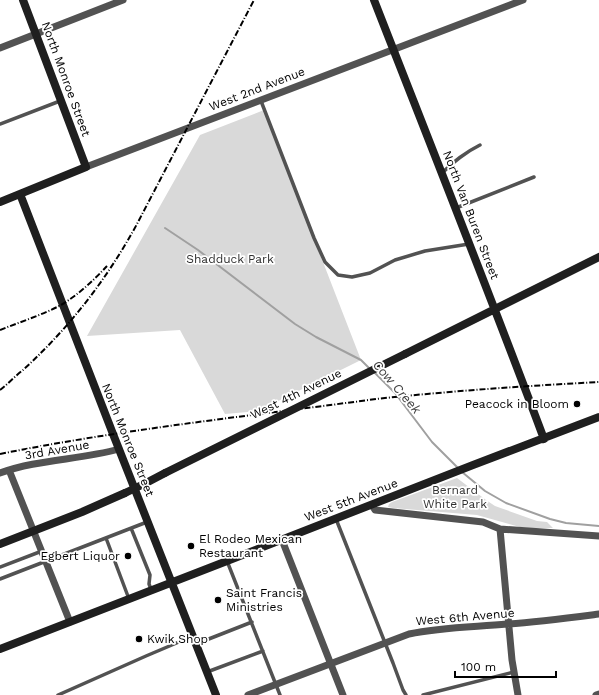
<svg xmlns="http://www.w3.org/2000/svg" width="599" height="695" font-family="'Work Sans',sans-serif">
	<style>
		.green { fill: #d9d9d9 }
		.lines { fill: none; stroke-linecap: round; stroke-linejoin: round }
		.stream { stroke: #a0a0a0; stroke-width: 2 }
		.lane { stroke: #525252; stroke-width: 3.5 }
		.street { stroke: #525252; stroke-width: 7 }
		.secondary { stroke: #1f1f1f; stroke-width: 8 }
		.rail { stroke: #000; stroke-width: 2; stroke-dasharray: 6 2 1 2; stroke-linecap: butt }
		.secondary-bridge { stroke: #1f1f1f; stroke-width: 8 }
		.poi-dot { fill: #000; stroke: #fff; stroke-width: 1.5 }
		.labels { text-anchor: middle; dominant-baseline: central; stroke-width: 3.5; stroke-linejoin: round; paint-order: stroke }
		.street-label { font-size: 12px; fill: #000; stroke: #fff }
		.park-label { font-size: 12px; fill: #303030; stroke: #fff }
		.poi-label { font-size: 12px; fill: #000; stroke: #fff; text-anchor: start }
		.water-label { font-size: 13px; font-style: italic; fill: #414141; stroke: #fff }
	</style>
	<rect width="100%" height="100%" fill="#fff"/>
	<!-- green -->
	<path class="green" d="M264,110L361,360L258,411L225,414L180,330L87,336L200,135Z
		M457,478L486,500L495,506L537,521L547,522L553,528H529L520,527L477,515L393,508L388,507L389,504L392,502Z"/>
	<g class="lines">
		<!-- stream -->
		<path class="stream" d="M165,228L198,250L295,324L316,337L361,360L370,369
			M374,372L395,393L432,442L459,469
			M462,472L485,491L506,503L550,519L566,523L599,526"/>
		<!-- lane -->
		<path class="lane" d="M261,101L314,238L325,262L338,275L352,277L370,273L395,260L425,251L469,244
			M0,124L60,101
			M442,173C455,161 464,153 480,145
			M456,208L534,177
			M336,519L393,663L403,690L406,695
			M131,528L150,575L149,584L151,589
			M106,538L129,599
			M227,561L280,695
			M0,567L42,551
			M0,579L147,522
			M196,644L252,622
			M207,672L263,651
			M58,695L146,656L193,636
			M423,695L514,672"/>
		<!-- street -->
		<path class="street" d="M0,48L123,0
			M86,167L523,0
			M9,470L70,622
			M0,473C38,459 80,460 119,449
			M372,505L375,510L483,522L500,529L599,536
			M500,529L512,660L518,695
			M282,540L343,695
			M248,695L409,634C441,627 474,627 507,624C538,622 568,618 599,614
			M596,695L599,694"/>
		<!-- secondary -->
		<path class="secondary" d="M374,0C431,146 489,292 544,439
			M20,194L113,434L216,695
			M0,202L86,167L23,0
			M405,354L599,257
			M146,483L165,473
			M0,544L82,512L125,493
			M0,649L227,561L473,465L599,417"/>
		<!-- rail -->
		<path class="rail" d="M0,330C20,322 42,315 61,305C78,295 93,281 107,266
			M0,390C8,384 15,376 23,370C70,327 107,279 137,224L254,0
			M0,454C124,429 250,416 376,399C450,391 524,386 599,382"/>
		<!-- secondary-bridge -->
		<path class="secondary-bridge" d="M165,473L405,354
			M125,493L146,483"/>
	</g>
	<!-- markers -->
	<g class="poi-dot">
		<circle cx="577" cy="404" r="4"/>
		<circle cx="191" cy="546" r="4"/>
		<circle cx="128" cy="556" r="4"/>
		<circle cx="218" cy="600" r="4"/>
		<circle cx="139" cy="639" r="4"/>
	</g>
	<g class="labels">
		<!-- street labels -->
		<g class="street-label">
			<text transform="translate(66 79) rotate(70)">North Monroe Street</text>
			<text transform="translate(257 89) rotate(-21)">West 2nd Avenue</text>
			<text transform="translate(471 215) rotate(69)">North Van Buren Street</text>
			<text transform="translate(296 394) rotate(-26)">West 4th Avenue</text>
			<text transform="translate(128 440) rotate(68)">North Monroe Street</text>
			<text transform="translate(57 450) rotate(-10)">3rd Avenue</text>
			<text transform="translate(351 500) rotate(-21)">West 5th Avenue</text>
			<text transform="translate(465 617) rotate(-5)">West 6th Avenue</text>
		</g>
		<!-- park labels -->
		<g class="park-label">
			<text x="230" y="259">Shadduck Park</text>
			<text x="455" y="490">Bernard<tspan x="455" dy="14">White Park</tspan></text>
		</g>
		<!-- poi labels -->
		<g class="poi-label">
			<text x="569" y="404" text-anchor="end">Peacock in Bloom</text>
			<text x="199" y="539">El Rodeo Mexican<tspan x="199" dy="14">Restaurant</tspan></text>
			<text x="120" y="556" text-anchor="end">Egbert Liquor</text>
			<text x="226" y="593">Saint Francis<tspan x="226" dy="14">Ministries</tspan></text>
			<text x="147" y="639">Kwik Shop</text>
		</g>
		<!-- water labels -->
		<g class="water-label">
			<text transform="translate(397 387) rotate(49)">Cow Creek</text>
		</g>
	</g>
	<!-- scale -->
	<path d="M455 671v6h101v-6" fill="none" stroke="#000000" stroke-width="2"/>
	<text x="461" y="671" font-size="12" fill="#000000" stroke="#ffffff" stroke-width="3" paint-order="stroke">100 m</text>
</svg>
